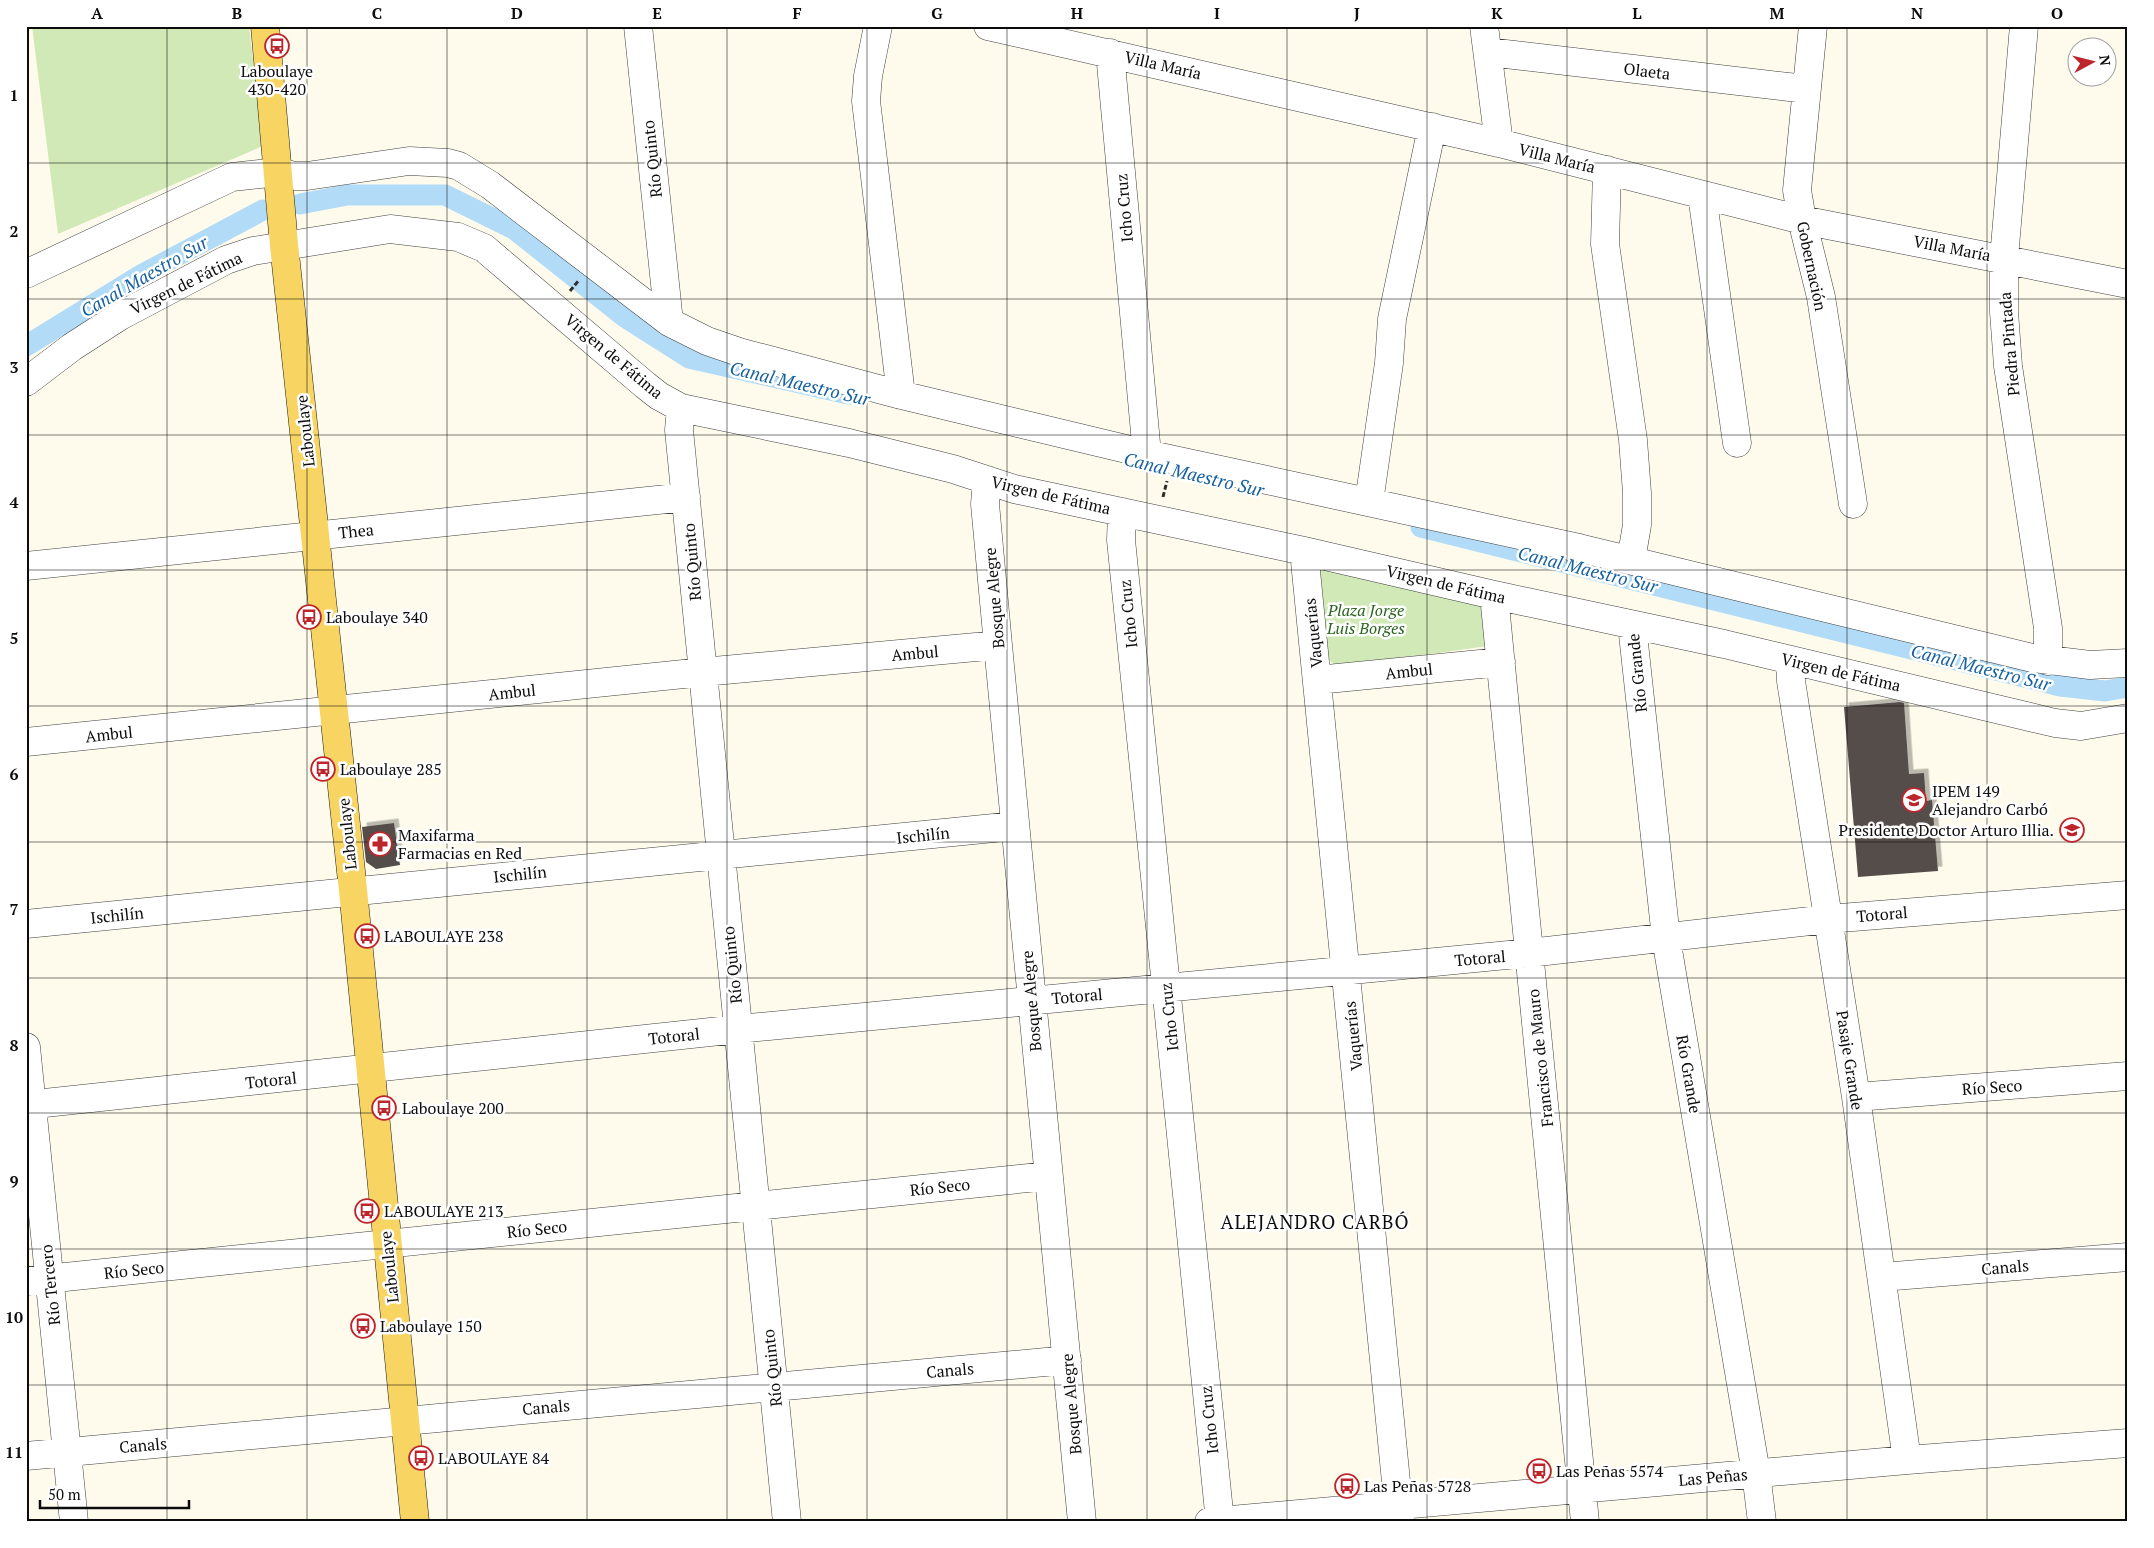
<svg xmlns="http://www.w3.org/2000/svg" width="2154" height="1548" font-family="'PT Serif',serif">
	<style>
		.green { fill: #d0e9b6 }
		.lines { fill: none; stroke-linecap: round; stroke-linejoin: round }
		.canal { stroke: #b1dbf6; stroke-width: 21 }
		.building { fill: #554e49; filter: url(#shadow) }
		.minor-casing { stroke: #3f3f3f; stroke-width: 29 }
		.major-casing { stroke: #1d1d1d; stroke-width: 29 }
		.path { stroke: #2e2e2e; stroke-width: 3; stroke-dasharray: 5 2.5; stroke-linecap: butt }
		.minor { stroke: #fff; stroke-width: 28 }
		.major { stroke: #f8d563; stroke-width: 28 }
		.grid { fill: none; stroke: #0c0c0c; stroke-width: 1; stroke-opacity: 0.55 }
		.labels { text-anchor: middle; dominant-baseline: central; stroke-width: 5; stroke-linejoin: round; paint-order: stroke }
		.street-label { font-size: 16px; fill: #0c0c0c; stroke: #fff }
		.poi-label { font-size: 16px; fill: #0c0c0c; stroke: #fff; text-anchor: start }
		.park-label { font-size: 16px; font-style: italic; fill: #2b641d; stroke: #fff }
		.water-label { font-size: 18px; font-style: italic; fill: #16619e; stroke: #fff }
		.quarter-label { font-size: 19px; letter-spacing: 1px; fill: #0c0c0c; stroke: #fff }
		.neatline { fill: none; stroke: #0c0c0c; stroke-width: 2 }
		.grid-label { font-size: 16px; text-anchor: middle; font-weight: bold; fill: #0c0c0c }
	</style>
	<defs>
		<filter id="shadow"><feDropShadow dx="4.5" dy="-4.5" stdDeviation="0" flood-color="#0004"/></filter>
	</defs>
	<rect width="100%" height="100%" fill="#fffbec"/>
	<!-- green -->
	<path class="green" d="M32,26H249L263,146L58,234Z
		M1323,564L1484,604L1488,646L1337,667L1325,656L1316,569Z"/>
	<g class="lines">
		<!-- canal -->
		<path class="canal" d="M300,204L347,195H445L514,229L626,318L689,358L848,394
			M26,346L141,275L263,210
			M1421,527L2060,686L2105,691L2128,687"/>
	</g>
	<!-- building -->
	<path class="building" d="M1900,702L1904,703L1909,774L1924,773L1926,801L1932,800L1938,871L1858,877L1844,707Z
		M394,823L400,865L376,869L366,862L362,827Z"/>
	<g class="lines">
		<!-- minor casing -->
		<g class="minor-casing">
			<path id="minor" d="M638,26L669,322
				M878,26L868,76L866,101L901,395
				M988,26L1499,143L1802,220L2128,284
				M1484,26L1499,143
				M1813,26L1797,190L1802,220L1821,297L1853,504
				M2024,26L2004,258V312L2008,366L2048,628V661
				M1488,52L1806,89
				M1110,53L1147,454
				M1607,170L1605,244L1633,440L1637,493V525L1631,560
				M1702,195L1737,443
				M26,274L232,177L279,172L295,176H307L409,161L448,163L459,166L490,185L669,322L707,341L739,352L901,395L1147,454L1579,548L2032,658L2090,665L2128,663
				M26,382L72,347L120,316L226,260L253,251L390,229L458,237L484,248L645,385L659,396L681,408L849,443L953,469L1014,489L1304,551L1494,595L1724,644L2055,723L2081,726L2128,718
				M681,408L679,430L787,1522
				M987,480L985,504L998,645L1082,1522
				M1369,502L1389,363L1392,319L1432,127
				M1122,512L1121,540L1220,1522
				M1304,551L1400,1522
				M26,566L686,497
				M1494,595L1585,1522
				M1632,625L1666,938L1756,1473L1762,1522
				M1790,660L1791,681L1856,1097L1907,1460
				M1317,680L1501,662
				M26,742L703,672L998,645
				M26,924L1014,826
				M26,1047L74,1522
				M1856,1097L2128,1076
				M26,1105L738,1029L1529,953L1828,919L2128,895
				M1882,1277L2128,1257
				M26,1281L1048,1176
				M26,1456L1067,1360
				M1209,1522L1907,1460L2128,1443"/>
		</g>
		<!-- major casing -->
		<g class="major-casing">
			<path id="major" d="M265,26L284,245L353,890L415,1522"/>
		</g>
		<!-- path -->
		<path class="path" d="M570,291L579,280
			M1163,497L1167,481"/>
		<!-- minor -->
		<use href="#minor" class="minor"/>
		<!-- major -->
		<use href="#major" class="major"/>
	</g>
	<!-- grid -->
	<path class="grid" d="M167,26V1522M307,26V1522M447,26V1522M587,26V1522M727,26V1522M867,26V1522M1007,26V1522M1147,26V1522M1287,26V1522M1427,26V1522M1567,26V1522M1707,26V1522M1847,26V1522M1987,26V1522M26,163H2128M26,299H2128M26,435H2128M26,570H2128M26,706H2128M26,842H2128M26,978H2128M26,1113H2128M26,1249H2128M26,1385H2128"/>
	<!-- icons -->
	<defs>
		<g id="bus-ring" transform="scale(1.25)"><circle r="9.5" fill="#fff" stroke="#bc252b" stroke-width="1.5"/><path d="M-5-6H5V4H4V6H2V4H-2V6H-4V4H-5ZM-3.5-4V0h7V-4ZM-3.5 1.2v1.5H-2V1.2ZM2 1.2v1.5H3.5V1.2Z" fill="#bc252b"/></g>
		<g id="school-ring" transform="scale(1.25)"><circle r="9.5" fill="#fff" stroke="#bc252b" stroke-width="1.5"/><path d="M0-5L7-2L0 1L-7-2ZM-4 1L0 2.5L4 1V4Q0 6-4 4Z" fill="#bc252b"/></g>
		<g id="pharmacy-ring" transform="scale(1.25)"><circle r="9.5" fill="#fff" stroke="#bc252b" stroke-width="1.5"/><path d="M-2-6h4v4h4v4h-4v4h-4v-4h-4v-4h4Z" fill="#bc252b"/></g>
	</defs>
	<g fill-rule="evenodd">
		<use href="#bus-ring" x="277" y="46"/>
		<use href="#bus-ring" x="309" y="617"/>
		<use href="#bus-ring" x="323" y="769"/>
		<use href="#school-ring" x="1914" y="800"/>
		<use href="#school-ring" x="2072" y="830"/>
		<use href="#pharmacy-ring" x="380" y="844"/>
		<use href="#bus-ring" x="367" y="936"/>
		<use href="#bus-ring" x="384" y="1108"/>
		<use href="#bus-ring" x="367" y="1211"/>
		<use href="#bus-ring" x="363" y="1326"/>
		<use href="#bus-ring" x="421" y="1458"/>
		<use href="#bus-ring" x="1539" y="1471"/>
		<use href="#bus-ring" x="1347" y="1486"/>
	</g>
	<g class="labels">
		<!-- street labels -->
		<g class="street-label">
			<text transform="translate(1163 65) rotate(13)">Villa María</text>
			<text transform="translate(1647 71) rotate(7)">Olaeta</text>
			<text transform="translate(1557 158) rotate(14)">Villa María</text>
			<text transform="translate(652 159) rotate(-96)">Río Quinto</text>
			<text transform="translate(1124 208) rotate(-95)">Icho Cruz</text>
			<text transform="translate(1952 248) rotate(11)">Villa María</text>
			<text transform="translate(1812 266) rotate(78)">Gobernación</text>
			<text transform="translate(186 283) rotate(-26)">Virgen de Fátima</text>
			<text transform="translate(2009 344) rotate(-95)">Piedra Pintada</text>
			<text transform="translate(614 356) rotate(40)">Virgen de Fátima</text>
			<text transform="translate(305 431) rotate(-96)">Laboulaye</text>
			<text transform="translate(1051 495) rotate(13)">Virgen de Fátima</text>
			<text transform="translate(356 531) rotate(-6)">Thea</text>
			<text transform="translate(692 562) rotate(-95)">Río Quinto</text>
			<text transform="translate(1446 584) rotate(13)">Virgen de Fátima</text>
			<text transform="translate(994 598) rotate(-95)">Bosque Alegre</text>
			<text transform="translate(1128 614) rotate(-96)">Icho Cruz</text>
			<text transform="translate(1313 633) rotate(-96)">Vaquerías</text>
			<text transform="translate(915 653) rotate(-5)">Ambul</text>
			<text transform="translate(1409 671) rotate(-6)">Ambul</text>
			<text transform="translate(1841 672) rotate(13)">Virgen de Fátima</text>
			<text transform="translate(1637 673) rotate(-96)">Río Grande</text>
			<text transform="translate(512 692) rotate(-6)">Ambul</text>
			<text transform="translate(109 734) rotate(-6)">Ambul</text>
			<text transform="translate(347 834) rotate(-96)">Laboulaye</text>
			<text transform="translate(923 835) rotate(-6)">Ischilín</text>
			<text transform="translate(520 874) rotate(-6)">Ischilín</text>
			<text transform="translate(1882 914) rotate(-5)">Totoral</text>
			<text transform="translate(117 915) rotate(-6)">Ischilín</text>
			<text transform="translate(1480 958) rotate(-5)">Totoral</text>
			<text transform="translate(732 965) rotate(-96)">Río Quinto</text>
			<text transform="translate(1077 996) rotate(-5)">Totoral</text>
			<text transform="translate(1031 1001) rotate(-95)">Bosque Alegre</text>
			<text transform="translate(1169 1017) rotate(-96)">Icho Cruz</text>
			<text transform="translate(674 1036) rotate(-6)">Totoral</text>
			<text transform="translate(1353 1036) rotate(-96)">Vaquerías</text>
			<text transform="translate(1540 1058) rotate(-96)">Francisco de Mauro</text>
			<text transform="translate(1850 1060) rotate(81)">Pasaje Grande</text>
			<text transform="translate(1689 1074) rotate(80)">Río Grande</text>
			<text transform="translate(271 1080) rotate(-6)">Totoral</text>
			<text transform="translate(1992 1087) rotate(-4)">Río Seco</text>
			<text transform="translate(940 1187) rotate(-6)">Río Seco</text>
			<text transform="translate(537 1229) rotate(-6)">Río Seco</text>
			<text transform="translate(389 1267) rotate(-96)">Laboulaye</text>
			<text transform="translate(2005 1267) rotate(-5)">Canals</text>
			<text transform="translate(134 1270) rotate(-6)">Río Seco</text>
			<text transform="translate(50 1285) rotate(-96)">Río Tercero</text>
			<text transform="translate(772 1368) rotate(-96)">Río Quinto</text>
			<text transform="translate(950 1370) rotate(-5)">Canals</text>
			<text transform="translate(1071 1404) rotate(-95)">Bosque Alegre</text>
			<text transform="translate(546 1407) rotate(-5)">Canals</text>
			<text transform="translate(1209 1420) rotate(-96)">Icho Cruz</text>
			<text transform="translate(143 1445) rotate(-5)">Canals</text>
			<text transform="translate(1713 1477) rotate(-5)">Las Peñas</text>
		</g>
		<!-- poi labels -->
		<g class="poi-label">
			<text x="277" y="71" text-anchor="middle">Laboulaye<tspan x="277" dy="18">430-420</tspan></text>
			<text x="326" y="617">Laboulaye 340</text>
			<text x="340" y="769">Laboulaye 285</text>
			<text x="1932" y="791">IPEM 149<tspan x="1932" dy="18">Alejandro Carbó</tspan></text>
			<text x="2054" y="830" text-anchor="end">Presidente Doctor Arturo Illia.</text>
			<text x="398" y="835">Maxifarma<tspan x="398" dy="18">Farmacias en Red</tspan></text>
			<text x="384" y="936">LABOULAYE 238</text>
			<text x="402" y="1108">Laboulaye 200</text>
			<text x="384" y="1211">LABOULAYE 213</text>
			<text x="380" y="1326">Laboulaye 150</text>
			<text x="438" y="1458">LABOULAYE 84</text>
			<text x="1556" y="1471">Las Peñas 5574</text>
			<text x="1364" y="1486">Las Peñas 5728</text>
		</g>
		<!-- park labels -->
		<g class="park-label">
			<text x="1366" y="610">Plaza Jorge<tspan x="1366" dy="18">Luis Borges</tspan></text>
		</g>
		<!-- water labels -->
		<g class="water-label">
			<text transform="translate(144 276) rotate(-30)">Canal Maestro Sur</text>
			<text transform="translate(800 383) rotate(13)">Canal Maestro Sur</text>
			<text transform="translate(1194 474) rotate(13)">Canal Maestro Sur</text>
			<text transform="translate(1588 569) rotate(14)">Canal Maestro Sur</text>
			<text transform="translate(1981 667) rotate(14)">Canal Maestro Sur</text>
		</g>
		<!-- quarter labels -->
		<g class="quarter-label">
			<text x="1315" y="1221">ALEJANDRO CARBÓ</text>
		</g>
	</g>
	<!-- border -->
	<rect width="2154" height="1548" fill="none" stroke="#ffffff" stroke-width="55"/>
	<!-- north arrow -->
	<g transform="translate(2092 62) rotate(83)"><circle r="24" fill="#ffffff" stroke="#9e9e9e"/>
	<path d="M0-4L9 19L0 12L-9 19Z" fill="#bc252b"/>
	<text y="-8" font-size="14" font-weight="bold" text-anchor="middle" fill="#0c0c0c">N</text>
	</g>
	<!-- scale -->
	<path d="M40 1500v8h149v-8" fill="none" stroke="#0c0c0c" stroke-width="2.5"/>
	<text x="48" y="1500" font-size="15" fill="#0c0c0c" stroke="#ffffff" stroke-width="4" paint-order="stroke">50 m</text>
	<rect x="28" y="28" width="2098" height="1492" class="neatline"/>
	<g class="grid-label">
		<text x="97" y="19">A</text>
		<text x="237" y="19">B</text>
		<text x="377" y="19">C</text>
		<text x="517" y="19">D</text>
		<text x="657" y="19">E</text>
		<text x="797" y="19">F</text>
		<text x="937" y="19">G</text>
		<text x="1077" y="19">H</text>
		<text x="1217" y="19">I</text>
		<text x="1357" y="19">J</text>
		<text x="1497" y="19">K</text>
		<text x="1637" y="19">L</text>
		<text x="1777" y="19">M</text>
		<text x="1917" y="19">N</text>
		<text x="2057" y="19">O</text>
		<text x="14" y="101">1</text>
		<text x="14" y="237">2</text>
		<text x="14" y="373">3</text>
		<text x="14" y="508">4</text>
		<text x="14" y="644">5</text>
		<text x="14" y="780">6</text>
		<text x="14" y="915">7</text>
		<text x="14" y="1051">8</text>
		<text x="14" y="1187">9</text>
		<text x="14" y="1323">10</text>
		<text x="14" y="1458">11</text>
	</g>
</svg>
